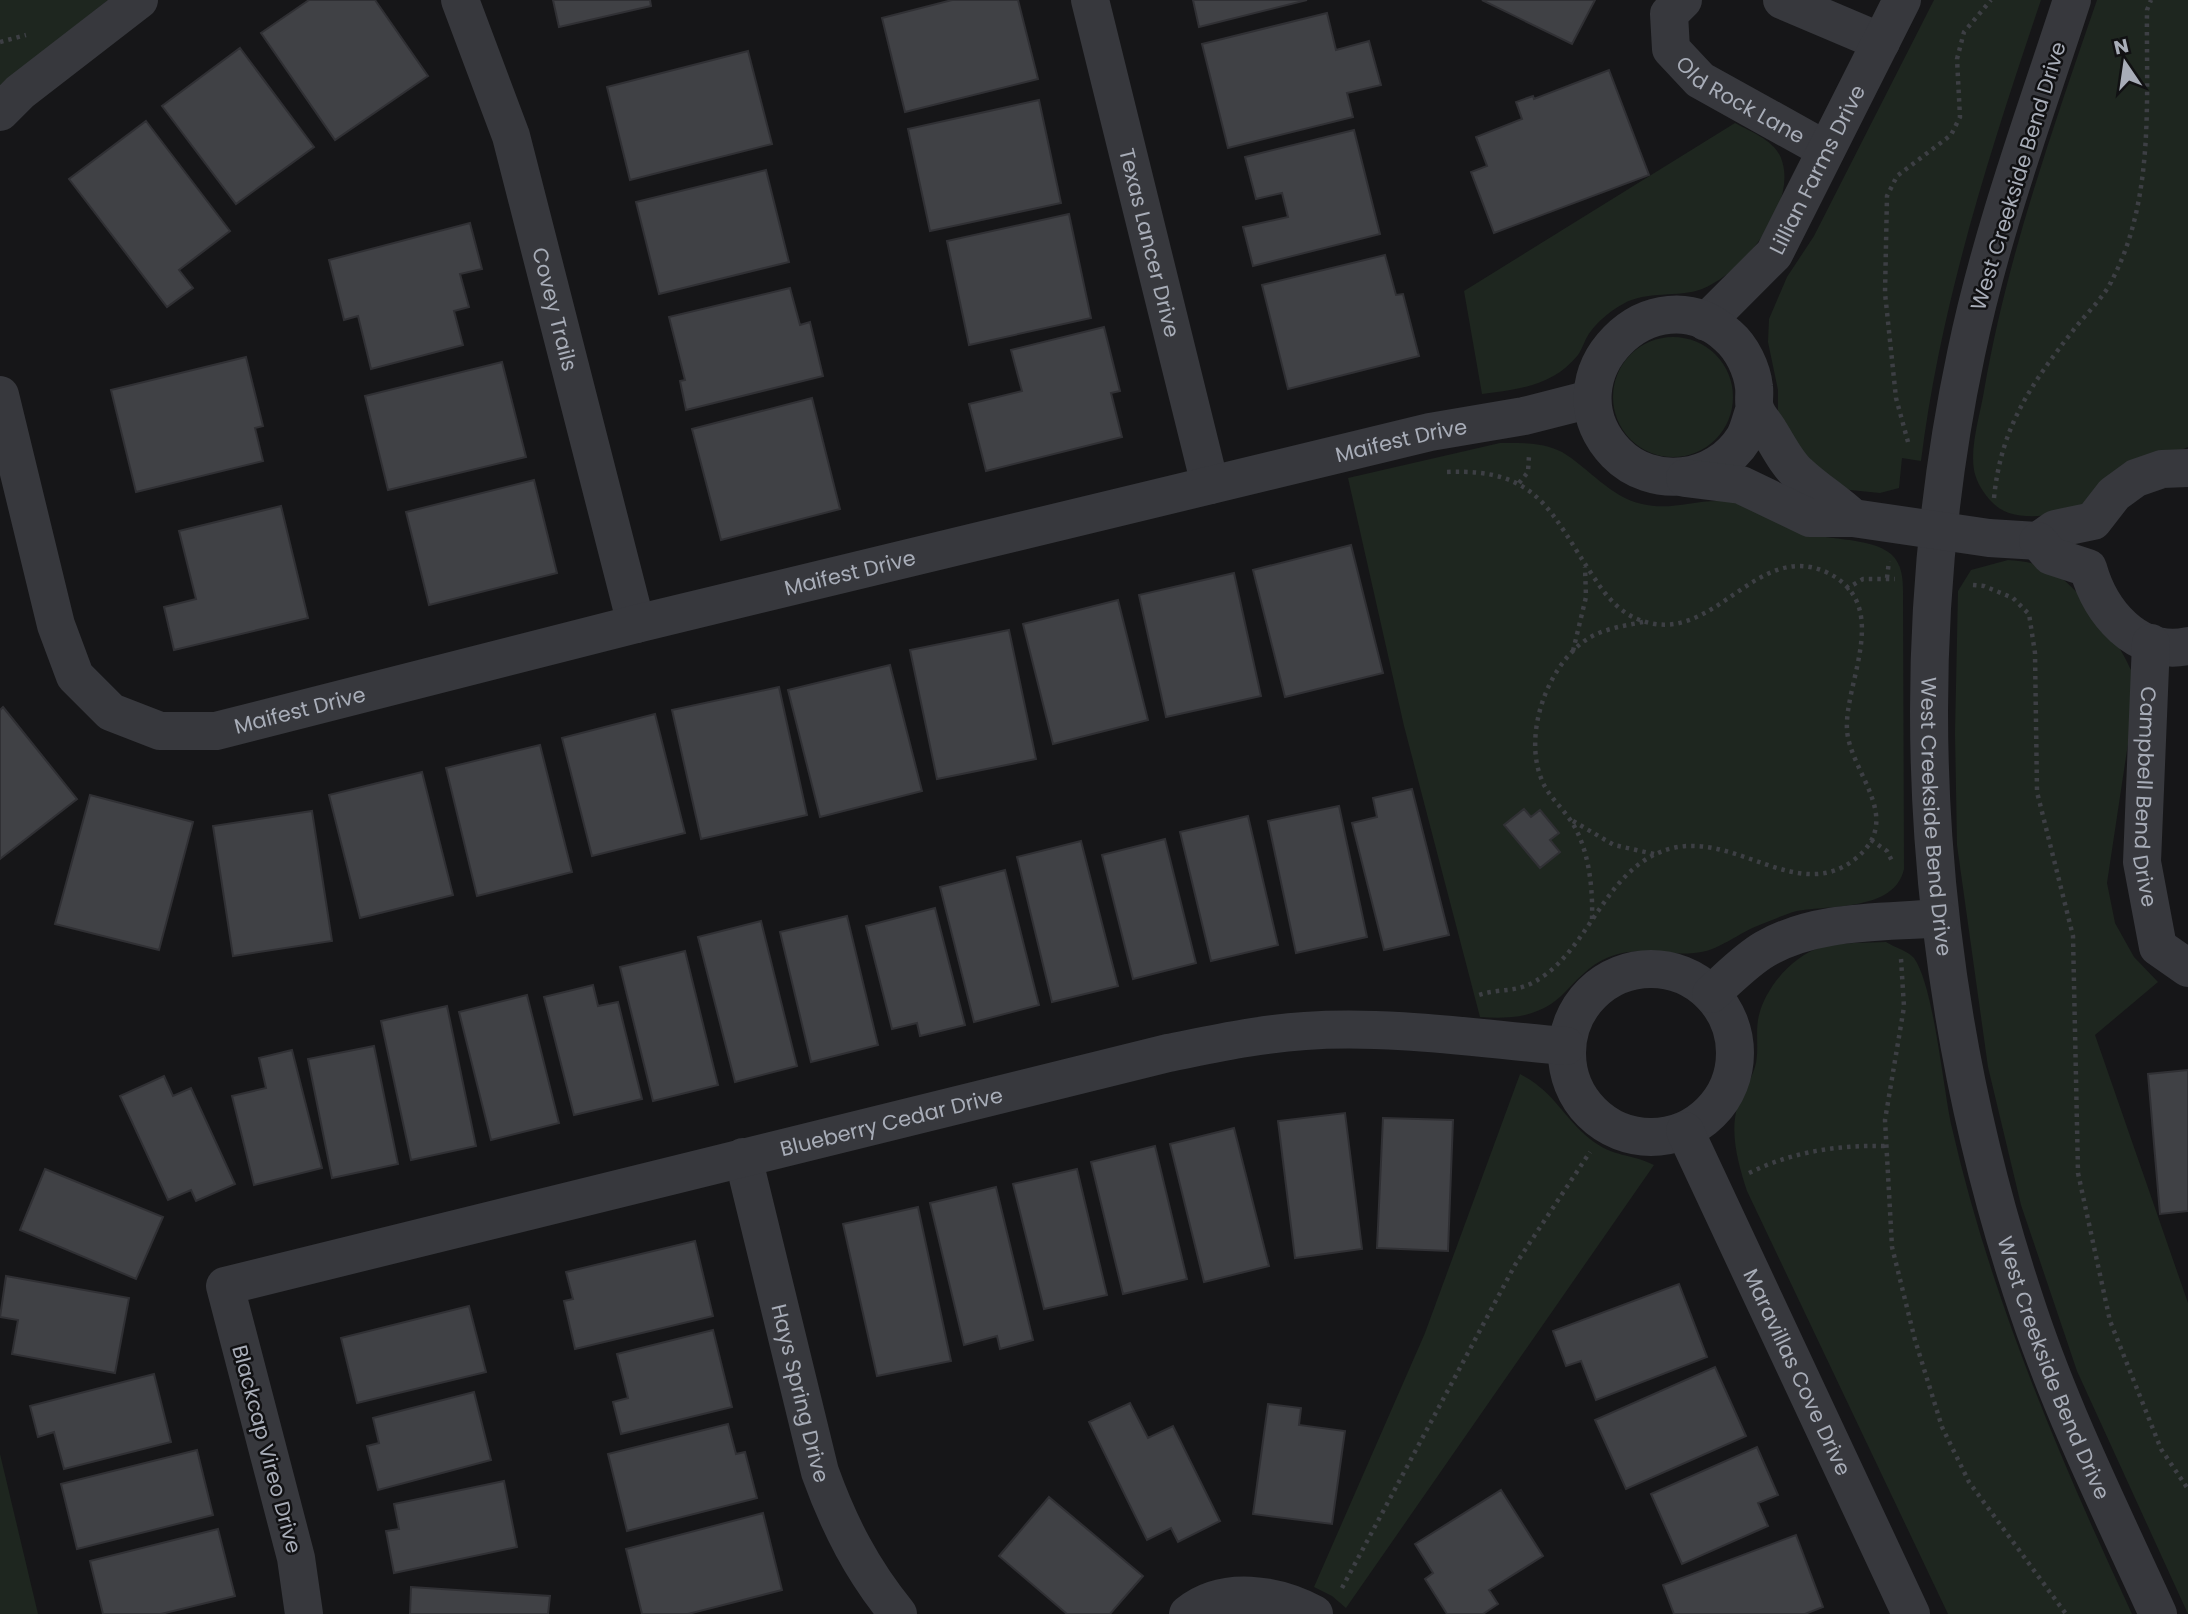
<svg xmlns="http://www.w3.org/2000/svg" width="2188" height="1614" font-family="Poppins,sans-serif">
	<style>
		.green { fill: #1e261f }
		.building { fill: #404145; stroke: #303034; stroke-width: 2 }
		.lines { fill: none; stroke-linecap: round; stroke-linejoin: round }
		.path { stroke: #3d3f44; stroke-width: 4.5; stroke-dasharray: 3.5 5; stroke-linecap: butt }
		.minor { stroke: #37383d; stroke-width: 38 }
		.labels { text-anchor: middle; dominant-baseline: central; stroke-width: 5; stroke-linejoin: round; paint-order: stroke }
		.street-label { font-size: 21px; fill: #a8adb8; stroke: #111113 }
	</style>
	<rect width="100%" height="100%" fill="#161618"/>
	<!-- green -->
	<path class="green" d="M0,0H108L0,86Z
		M1934,0H2041C1990,151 1941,302 1921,461L1902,458L1899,488L1880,493L1850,490L1804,466L1778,412V390L1768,342L1769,319L1787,277L1814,236Z
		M2097,0H2188V447C2134,469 2070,531 2009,513C1993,508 1977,487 1974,470C1970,446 1980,415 1984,391C2007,257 2053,128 2097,0Z
		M1735,123C1751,132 1774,140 1781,158C1799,203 1743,273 1702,289C1678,298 1647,290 1623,304C1613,309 1597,322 1591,331C1585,338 1583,348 1578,355C1553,386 1519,389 1482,394L1464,291Z
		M1613 397a60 60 0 1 1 120 0a60 60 0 1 1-120 0Z
		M1500,443C1520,443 1543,442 1562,452C1589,468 1610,497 1642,504C1670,511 1693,500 1721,501C1748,501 1769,521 1794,530C1821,541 1870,536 1891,554C1904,566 1903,583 1903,599L1904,869C1895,911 1830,905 1797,911C1785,914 1773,920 1762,924C1739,932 1718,952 1694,953C1664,956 1639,945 1609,957C1588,965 1576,982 1560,997C1536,1018 1509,1019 1480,1017L1404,726L1348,478Z
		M2008,560C2022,561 2037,563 2050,570C2076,584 2120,642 2131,670C2134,678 2134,689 2135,697L2107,883L2115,923L2134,957L2158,982L2095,1035L2188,1303V1614L2077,1371L2021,1205L1988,1067L1957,845L1955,733L1958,591L1971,570Z
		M1886,942C1894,947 1908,951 1914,958C1934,986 1943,1089 1952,1128C1991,1298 2059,1457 2132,1614H1948L1747,1191C1738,1163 1727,1127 1741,1097C1747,1085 1753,1076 1756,1063C1759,1047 1755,1031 1759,1015C1766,987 1793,955 1822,947C1843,942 1865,943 1886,942Z
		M1520,1074C1555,1092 1561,1115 1590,1139C1614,1158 1630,1153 1654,1165L1346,1608L1332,1596L1314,1587L1425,1333Z
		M0,1454L38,1614H0Z"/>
	<!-- building -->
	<path class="building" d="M309,0H375L428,76L335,140L261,33Z
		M553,0H650L651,6L559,27Z
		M952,0H1018L1038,79L905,112L882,18Z
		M1193,0H1307L1199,27Z
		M1482,0H1595L1572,44Z
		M1327,13L1336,50L1369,41L1381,85L1347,93L1353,117L1228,148L1202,44Z
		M240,48L314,147L236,204L162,106Z
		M748,51L772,144L630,180L607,87Z
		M1609,70L1649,175L1494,233L1471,172L1487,166L1476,137L1522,119L1516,102L1533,96L1534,99Z
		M1039,100L1061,203L930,231L908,129Z
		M146,121L230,231L179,270L193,288L167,307L69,179Z
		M1354,130L1380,234L1253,266L1243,227L1288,217L1282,193L1256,199L1245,157Z
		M766,170L789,262L659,294L636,202Z
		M1069,214L1091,318L969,345L947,241Z
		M470,223L482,269L460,274L469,307L454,311L463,345L371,369L358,316L344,320L329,260Z
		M1385,255L1396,295L1403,294L1419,356L1288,389L1262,285Z
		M790,288L800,325L810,322L823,376L686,410L680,381L685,380L669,317Z
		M1104,327L1120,391L1111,393L1122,437L986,471L969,404L1022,391L1011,350Z
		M246,357L263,426L255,428L263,461L136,492L111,390Z
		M502,362L526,457L388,490L365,396Z
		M812,398L840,509L721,540L692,429Z
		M534,480L557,573L429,605L406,512Z
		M281,506L308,618L174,650L164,607L196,599L179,531Z
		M1351,545L1383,673L1285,697L1253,570Z
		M1234,573L1261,696L1166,717L1139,595Z
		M1118,600L1148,720L1053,744L1023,624Z
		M1009,630L1036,759L937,779L910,650Z
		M890,665L922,791L820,817L788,690Z
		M779,687L807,815L701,839L672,710Z
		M3,707L77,799L0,859V710Z
		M655,714L685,833L592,856L562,738Z
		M540,745L572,872L477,896L446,768Z
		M422,772L453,895L360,918L329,795Z
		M1412,789L1449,935L1384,950L1352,823L1377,817L1373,798Z
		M90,795L193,822L159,950L55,924Z
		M1339,806L1367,937L1296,953L1268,821Z
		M1524,809L1531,817L1540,810L1559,833L1550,840L1560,852L1540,868L1504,825Z
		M312,811L332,941L233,956L213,826Z
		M1248,816L1278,945L1211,961L1180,832Z
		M1165,839L1196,963L1133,979L1102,855Z
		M1081,841L1118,986L1052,1002L1017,857Z
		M1005,870L1039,1005L974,1022L940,887Z
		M935,908L965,1025L920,1036L917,1023L892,1029L866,926Z
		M847,916L878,1045L811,1062L780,932Z
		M761,921L797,1066L735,1082L698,937Z
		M685,951L718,1085L653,1101L620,967Z
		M593,985L598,1006L618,1002L642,1099L574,1115L544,997Z
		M527,995L559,1123L491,1140L459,1012Z
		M447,1006L476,1146L411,1160L381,1021Z
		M374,1046L398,1164L332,1178L308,1059Z
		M292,1050L322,1168L254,1185L232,1096L266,1088L259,1058Z
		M2188,1070V1211L2160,1214L2148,1074Z
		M164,1076L173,1096L191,1088L235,1184L196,1201L191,1190L168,1200L120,1096Z
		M1345,1113L1362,1249L1295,1258L1278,1121Z
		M1383,1118L1453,1120L1448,1251L1377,1248Z
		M1234,1128L1269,1266L1204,1282L1170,1144Z
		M1155,1146L1187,1279L1123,1294L1091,1162Z
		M45,1169L163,1217L136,1279L20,1230Z
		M1077,1169L1107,1295L1044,1309L1013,1184Z
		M996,1187L1033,1340L1000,1349L997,1336L964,1345L930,1203Z
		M918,1207L951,1361L877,1376L843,1224Z
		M695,1241L713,1316L575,1349L564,1301L573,1299L566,1272Z
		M6,1276L129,1298L115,1373L12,1354L18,1320L0,1317Z
		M1679,1284L1707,1357L1596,1400L1581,1361L1566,1366L1553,1331Z
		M469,1306L486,1372L357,1403L341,1338Z
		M713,1330L732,1407L621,1434L613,1402L628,1398L617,1354Z
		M1715,1367L1746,1436L1626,1489L1595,1420Z
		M154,1374L171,1442L64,1469L54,1432L38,1437L30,1406Z
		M474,1392L491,1460L378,1490L367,1446L379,1443L373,1418Z
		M1130,1403L1148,1438L1173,1426L1220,1521L1178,1542L1171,1528L1147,1540L1089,1422Z
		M1268,1404L1301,1408L1299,1425L1345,1431L1332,1524L1253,1514Z
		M728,1424L736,1454L745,1452L757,1498L627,1531L608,1454Z
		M1757,1447L1778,1495L1758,1503L1768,1526L1682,1564L1651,1494Z
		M197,1450L213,1515L77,1549L61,1484Z
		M504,1481L517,1547L394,1573L386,1531L399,1529L394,1504Z
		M1501,1490L1543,1556L1489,1590L1498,1604L1483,1614H1447L1425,1579L1433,1573L1415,1544Z
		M1049,1497L1143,1576L1110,1614H1067L999,1556Z
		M763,1513L782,1590L688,1614H642L626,1549Z
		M218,1529L235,1596L161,1614H103L90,1561Z
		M1796,1535L1823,1607L1805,1614H1674L1663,1585Z
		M411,1587L550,1596L548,1614H410Z"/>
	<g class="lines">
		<!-- path -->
		<path class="path" d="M0,42L26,35
			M1908,442L1896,398L1885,293L1887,196L1897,176L1951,135L1960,117L1957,59L1964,32L1991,0
			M1447,472C1540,468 1550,513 1595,579C1606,596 1620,613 1640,620C1713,648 1755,540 1826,572C1894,604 1844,682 1847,730C1850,773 1906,819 1855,859C1799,904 1737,833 1673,848C1609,863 1593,940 1545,975C1516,996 1504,986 1476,996
			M1519,483L1528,472L1529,456
			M1994,498C2001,426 2032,383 2075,328C2087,313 2103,298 2111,282C2155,200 2146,100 2147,10L2151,0
			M1887,578L1889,561
			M1973,585L1984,586L2013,598L2029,614L2035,653L2037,792L2073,936L2078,1173L2110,1321L2161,1449L2188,1489
			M1846,589L1863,579H1895
			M1573,651L1586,597L1585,567
			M1573,821L1614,845L1654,854
			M1871,840L1887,851L1893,863
			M1592,919C1593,888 1589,848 1571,821C1561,806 1547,795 1541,778C1524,734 1546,670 1583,642C1600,629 1623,626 1643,622
			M1901,959L1904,1007L1885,1120L1892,1247L1915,1340L1942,1427L1969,1482L2066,1614
			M1749,1173C1794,1151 1838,1145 1887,1146
			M1342,1588L1515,1265L1590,1152"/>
		<!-- minor -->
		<g class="minor">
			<path id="s1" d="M460,0L511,136L636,624"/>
			<path id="s2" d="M1090,0L1210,485"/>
			<path id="s3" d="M1683,0L1669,14L1671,49L1700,80L1826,150"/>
			<path d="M1782,0L1881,42"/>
			<path id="s4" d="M2072,0C2034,117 1991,233 1966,354C1899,671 1925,1006 2029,1313C2064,1417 2113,1515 2158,1614"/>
			<path d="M0,112L20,92L139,0"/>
			<path id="s5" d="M1706,322L1774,254L1902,0"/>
			<path id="s6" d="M0,395L56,625L75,676L111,712L160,731H216L636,624L1430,432L1524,416L1591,399"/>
			<path d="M1755,408C1751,418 1749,430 1744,438C1716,483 1652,490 1616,453C1544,377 1654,268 1728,336C1742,348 1752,369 1754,387C1755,394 1753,402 1755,408C1757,416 1765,424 1769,431C1778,445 1787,464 1799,474C1816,490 1836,502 1853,518"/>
			<path d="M1685,478L1741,485L1810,518H1853L1989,538L2038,541L2055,529L2093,521L2114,494L2136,478L2162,469L2188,468"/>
			<path d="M2038,541L2051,556L2088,568C2100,611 2136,657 2188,646"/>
			<path id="s7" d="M2151,643L2142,862L2158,947L2188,968"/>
			<circle cx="1651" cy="1053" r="84"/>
			<path d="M1711,994C1728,979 1746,960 1765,949C1817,919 1882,923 1940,918"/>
			<path id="s8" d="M1685,1131L1911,1614"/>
			<path id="s9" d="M743,1157L820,1472C839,1525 862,1570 898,1614"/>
			<path id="s10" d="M304,1614L296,1558L225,1286L1168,1053C1214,1044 1259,1034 1305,1031C1391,1025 1481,1039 1566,1046"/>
			<path d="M1188,1614C1224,1585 1276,1594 1314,1614"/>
		</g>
	</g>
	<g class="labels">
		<!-- street labels -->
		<g class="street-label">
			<text stroke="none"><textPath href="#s3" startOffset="142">Old Rock Lane</textPath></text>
			<text stroke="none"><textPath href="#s5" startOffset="191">Lillian Farms Drive</textPath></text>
			<text transform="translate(2018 176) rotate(-73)">West Creekside Bend Drive</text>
			<text stroke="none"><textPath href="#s2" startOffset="250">Texas Lancer Drive</textPath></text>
			<text stroke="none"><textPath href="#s1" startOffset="324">Covey Trails</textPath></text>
			<text stroke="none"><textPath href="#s6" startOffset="1671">Maifest Drive</textPath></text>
			<text stroke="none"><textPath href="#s6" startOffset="1104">Maifest Drive</textPath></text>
			<text stroke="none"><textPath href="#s6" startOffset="537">Maifest Drive</textPath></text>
			<text stroke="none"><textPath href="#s7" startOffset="154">Campbell Bend Drive</textPath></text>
			<text stroke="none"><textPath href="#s4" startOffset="835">West Creekside Bend Drive</textPath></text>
			<text stroke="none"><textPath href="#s10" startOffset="1024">Blueberry Cedar Drive</textPath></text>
			<text stroke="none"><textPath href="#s4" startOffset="1402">West Creekside Bend Drive</textPath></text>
			<text stroke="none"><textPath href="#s8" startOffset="266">Maravillas Cove Drive</textPath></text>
			<text stroke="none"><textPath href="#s9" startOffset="243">Hays Spring Drive</textPath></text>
			<text transform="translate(267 1449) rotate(75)">Blackcap Vireo Drive</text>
		</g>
	</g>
	<!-- north arrow -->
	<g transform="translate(2125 63) rotate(347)" stroke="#111113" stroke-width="5" paint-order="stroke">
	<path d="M0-5L12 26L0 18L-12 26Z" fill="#a8adb8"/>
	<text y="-10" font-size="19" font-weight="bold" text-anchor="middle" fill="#a8adb8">N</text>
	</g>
</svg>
